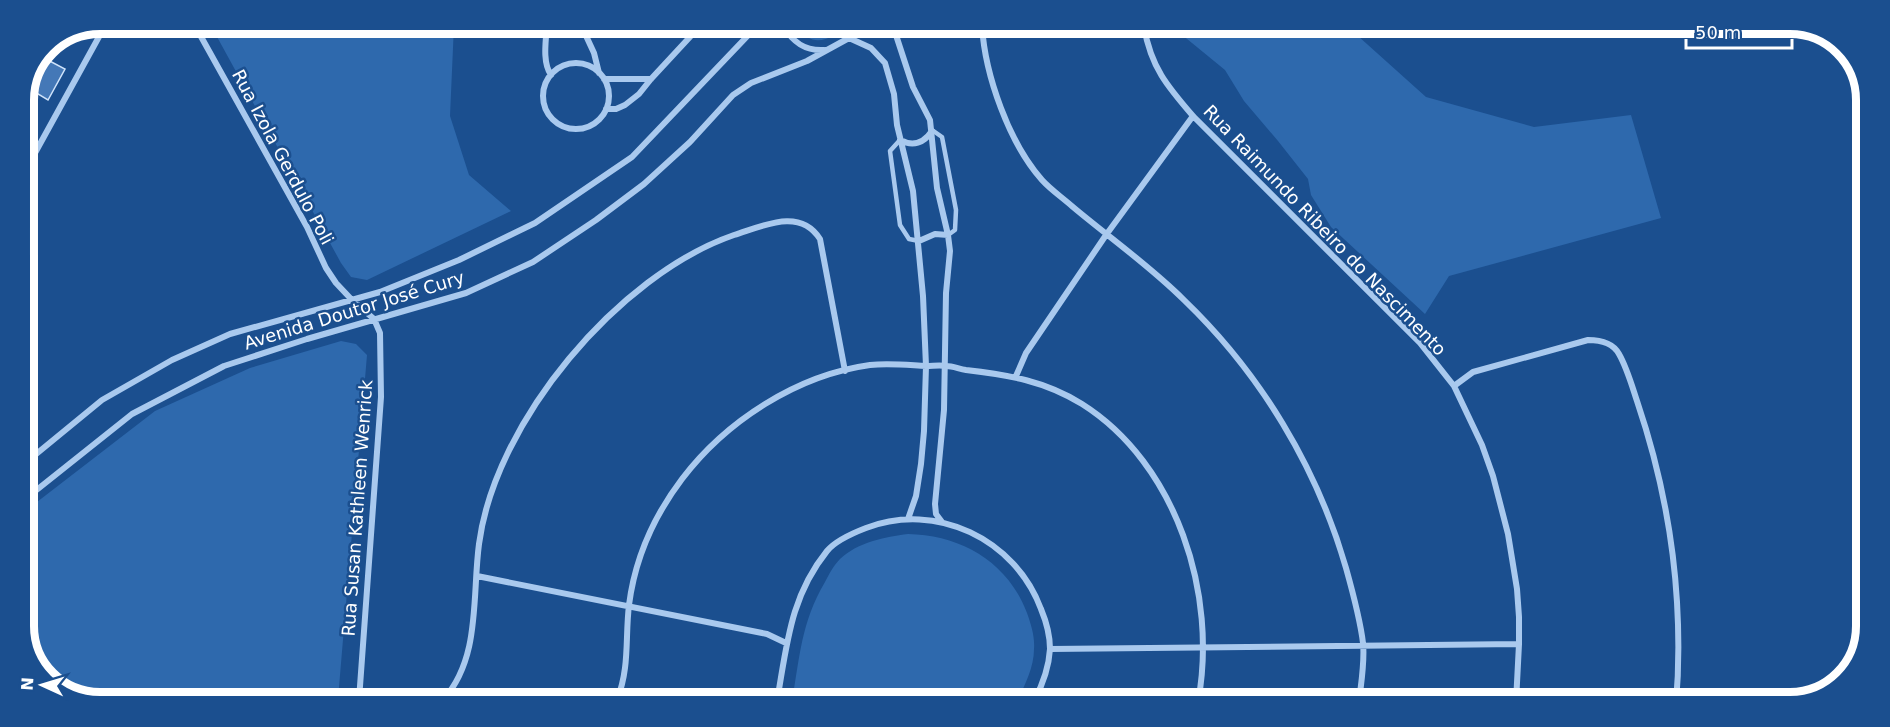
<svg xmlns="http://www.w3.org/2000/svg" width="1890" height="727" font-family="'DejaVu Sans',sans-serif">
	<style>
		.green { fill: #2e69ad }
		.building { fill: #4478b7; stroke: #cfe3fa; stroke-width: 1.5 }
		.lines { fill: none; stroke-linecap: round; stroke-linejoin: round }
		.lane { stroke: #a9c9ee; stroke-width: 4.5 }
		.street { stroke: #a9c9ee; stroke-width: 6 }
		.labels { text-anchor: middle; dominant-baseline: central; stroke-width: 5; stroke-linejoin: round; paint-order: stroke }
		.street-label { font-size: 18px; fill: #fff; stroke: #1b4f8f }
		.rim { fill: none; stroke: #fff; stroke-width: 8 }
	</style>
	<rect width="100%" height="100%" fill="#1b4f8f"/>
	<!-- green -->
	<path class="green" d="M210,24L454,25L450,116L469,175L511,211L367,280L351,277L341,263Z
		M799,26H849C832,38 811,51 799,26Z
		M1179,27H1348L1426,97L1534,127L1631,115L1661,218L1449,276L1425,314L1331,227L1311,195L1308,179L1278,141L1244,101L1225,70L1181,34Z
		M341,341L356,344L367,355L338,699H75L40,673L24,632V512L155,411L250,368Z
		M908,534C961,535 1008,562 1027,613C1031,624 1035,637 1034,649C1034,667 1025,685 1017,701H792C800,656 801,623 825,582C829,574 834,565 840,559C858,542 885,537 908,534Z"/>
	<!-- building -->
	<path class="building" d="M42,57L65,69L48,100L28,88Z"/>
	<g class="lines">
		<!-- lane -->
		<path class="lane" d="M932,130L942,137L956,210L955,230L948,235
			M900,140L890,151L900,225L909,239L919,241"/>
		<!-- street -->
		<path class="street" d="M194,24L307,227L326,268L336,283L352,300L374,319L380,333L381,397L359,700
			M547,25C546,40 542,62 551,75
			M581,25L594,53L599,73
			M784,26C792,42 806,51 824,50
			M893,26L913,87L930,120L937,188L948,235L950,251L946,293L944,410L935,504L936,514L942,522
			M982,26C985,75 1009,143 1042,180C1051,190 1063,198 1073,207C1110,238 1150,266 1184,300C1260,373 1317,467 1346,568C1353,593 1360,618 1363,643C1365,662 1361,683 1359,702
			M1144,27C1151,67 1167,86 1193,116L1420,343L1454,386L1482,445L1493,476L1508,534L1517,589L1519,617V644L1516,702
			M849,38L871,48L885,63L894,94L897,125L913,191L923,296L926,366L924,431L921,464L916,496L908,519
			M543 96a33 33 0 1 1 66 0a33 33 0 1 1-66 0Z
			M604,79H651
			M606,109H616L625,105L639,94L651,79L701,25
			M900,140C913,147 924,143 932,131
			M24,173L106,24
			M919,241L935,234L948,235
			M1016,376L1026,353L1106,235L1193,116
			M1454,386L1473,372L1588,340C1600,340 1613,343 1619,354C1627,368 1632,386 1637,401C1659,466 1673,534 1677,602C1679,636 1679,669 1676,703
			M24,464L102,400L172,360L230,334L380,292L459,260L535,223L632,157L757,26
			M24,500L132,414L224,366L307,339L466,293L533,262L596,220L644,184L690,142L733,95L751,83L807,61L849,38L866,26
			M477,576L767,634L786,643
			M1050,649L1519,644
			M443,700C481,658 472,596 479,544C495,422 618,275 734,235C763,226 800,207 820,239L845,371
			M617,700C630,667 625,638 629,605C635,558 654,516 682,479C726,421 797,375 870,365C889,363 907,365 926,366C933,366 940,365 946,366C953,366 959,369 966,370C1009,375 1045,381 1082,404C1177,464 1218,595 1198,702
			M777,701C787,645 790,597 827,551C836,540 853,533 866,528C936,501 1015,539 1041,609C1046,621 1050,636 1050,649C1049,666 1042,686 1034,701"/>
	</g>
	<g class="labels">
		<!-- street labels -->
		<g class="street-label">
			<text transform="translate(283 157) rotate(62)">Rua Izola Gerdulo Poli</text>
			<text transform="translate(1325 230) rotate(46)">Rua Raimundo Ribeiro do Nascimento</text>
			<text transform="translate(354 310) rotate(-17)">Avenida Doutor José Cury</text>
			<text transform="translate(357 508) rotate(-86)">Rua Susan Kathleen Wenrick</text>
		</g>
	</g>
	<!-- crop -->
	<path d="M0 0H1890V727H0ZM100 34H1790A66 66 0 0 1 1856 100V626A66 66 0 0 1 1790 692H100A66 66 0 0 1 34 626V100A66 66 0 0 1 100 34Z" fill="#1b4f8f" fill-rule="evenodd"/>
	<path class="rim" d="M100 34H1790A66 66 0 0 1 1856 100V626A66 66 0 0 1 1790 692H100A66 66 0 0 1 34 626V100A66 66 0 0 1 100 34Z"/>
	<!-- north arrow -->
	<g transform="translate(42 685) rotate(274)" stroke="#1b4f8f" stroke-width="4.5" paint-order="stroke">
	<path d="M0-4.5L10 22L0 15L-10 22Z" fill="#ffffff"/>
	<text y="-9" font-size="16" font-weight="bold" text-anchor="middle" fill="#ffffff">N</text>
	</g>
	<!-- scale -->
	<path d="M1686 39v9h106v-9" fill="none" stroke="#ffffff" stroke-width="3"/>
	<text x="1695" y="39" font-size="18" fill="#ffffff" stroke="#1b4f8f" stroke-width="4.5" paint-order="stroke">50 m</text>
</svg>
